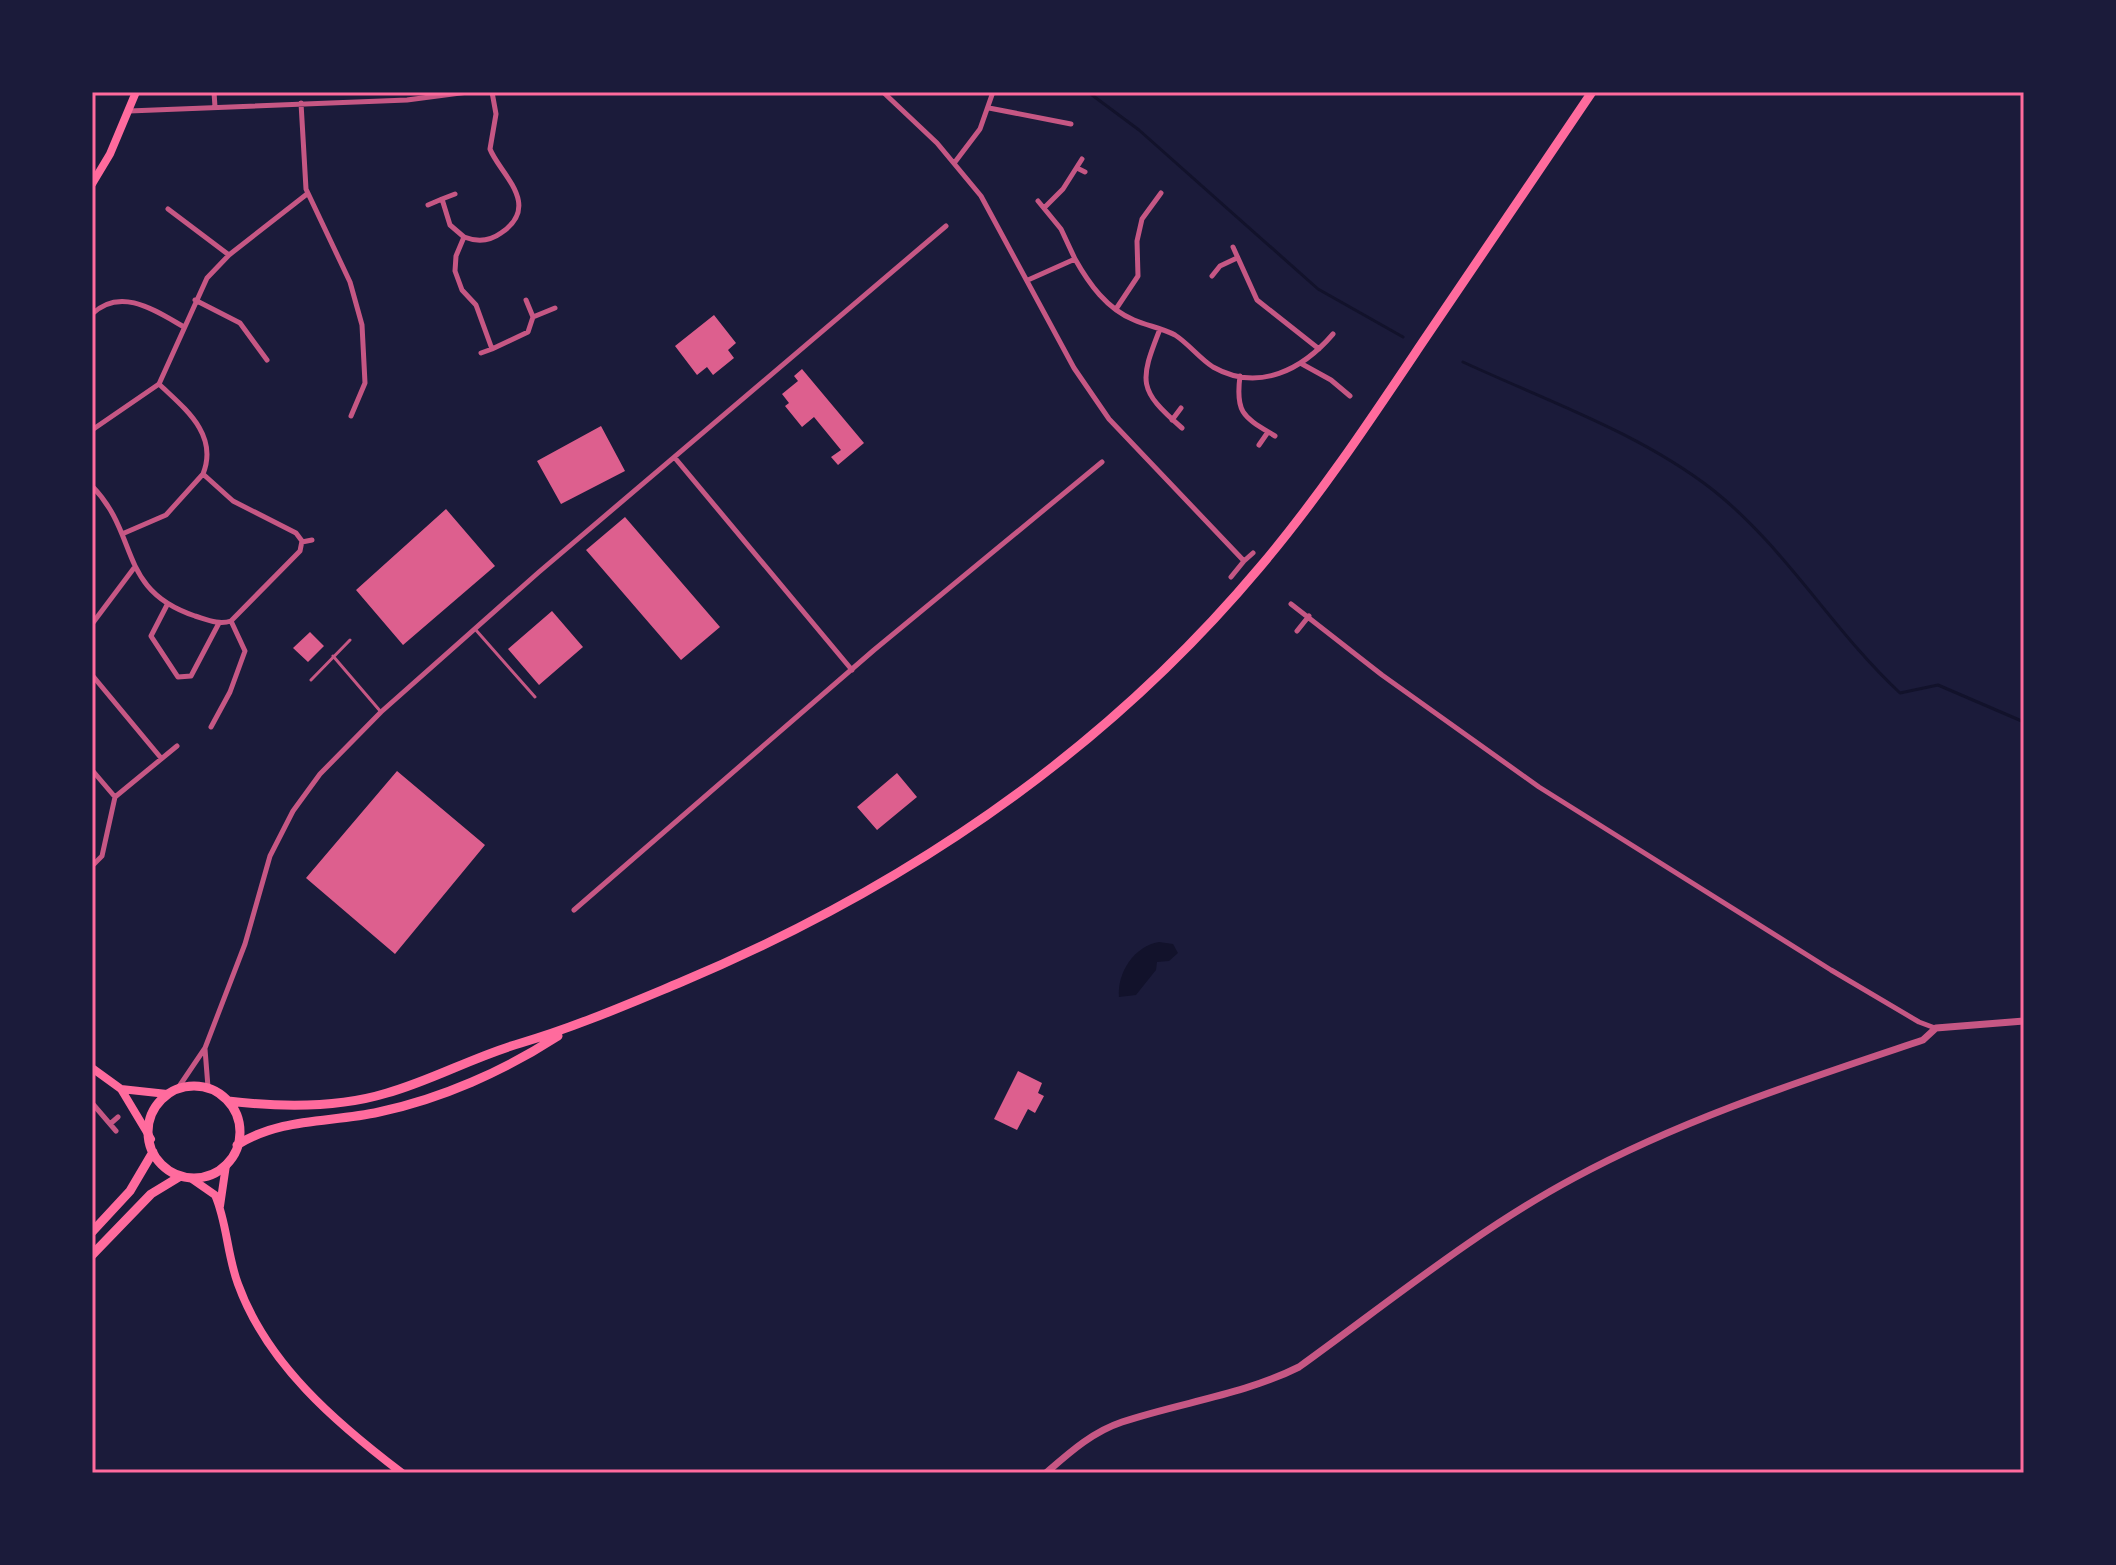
<svg xmlns="http://www.w3.org/2000/svg" width="2116" height="1565" font-family="'IBM Plex Sans',sans-serif">
	<style>
		.water { fill: #12122b }
		.lines { fill: none; stroke-linecap: round; stroke-linejoin: round }
		.stream { stroke: #12122b; stroke-width: 3 }
		.building { fill: #dd5f8e }
		.service { stroke: #c65784; stroke-width: 3 }
		.minor { stroke: #c65784; stroke-width: 5 }
		.tertiary { stroke: #c65784; stroke-width: 7 }
		.secondary { stroke: #ff6b9d; stroke-width: 8 }
		.primary { stroke: #ff6b9d; stroke-width: 8 }
		.trunk { stroke: #ff6b9d; stroke-width: 9 }
		.neatline { fill: none; stroke: #ff6b9d; stroke-width: 3 }
	</style>
	<rect width="100%" height="100%" fill="#1b1b3a"/>
	<!-- water -->
	<path class="water" d="M1159,942L1173,944L1178,953L1169,961L1157,962L1156,970L1136,995L1119,997C1117,973 1134,946 1159,942Z"/>
	<g class="lines">
		<!-- stream -->
		<path class="stream" d="M1088,92L1139,130L1318,289L1403,337
			M1463,362C1547,401 1640,433 1713,490C1785,547 1833,631 1900,693L1938,685L2024,722"/>
	</g>
	<!-- building -->
	<path class="building" d="M714,315L736,343L728,350L734,358L713,375L707,367L697,375L675,346Z
		M802,369L864,443L838,465L831,457L841,450L814,417L802,427L785,406L789,403L782,394L798,381L794,376Z
		M601,426L625,471L561,504L537,461Z
		M446,509L495,566L403,645L356,590Z
		M625,517L720,627L681,660L586,550Z
		M552,611L583,647L539,685L508,649Z
		M310,632L324,646L308,662L293,648Z
		M397,771L485,845L395,954L306,878Z
		M897,773L917,797L877,830L857,807Z
		M1018,1071L1042,1083L1038,1093L1044,1096L1035,1113L1028,1109L1017,1130L994,1119Z"/>
	<g class="lines">
		<!-- service -->
		<path class="service" d="M475,629L535,697
			M333,656L381,712
			M311,680L350,640"/>
		<!-- minor -->
		<path class="minor" d="M214,92L215,107
			M492,92L496,114L490,149C499,173 543,205 501,233C490,241 477,242 464,237L456,256L455,271L462,290L476,305L492,349L528,332L533,317L555,308
			M883,92L937,143L981,196L1074,368L1109,419L1244,561L1231,577
			M301,103L306,189L350,282L362,325L365,383L351,416
			M989,108L1071,124
			M129,111L407,100L468,92
			M955,162L980,129L993,92
			M1077,168L1085,172
			M442,199L455,194
			M428,205L442,199L450,225L464,237
			M1045,207L1063,189L1082,159
			M168,209L229,255
			M1233,247L1257,300L1319,349
			M1075,259C1089,284 1107,309 1134,320C1148,326 1162,328 1175,335C1189,344 1199,358 1213,367C1259,393 1303,369 1333,334
			M1212,276L1220,266L1237,258
			M1028,280L1075,259L1061,229L1038,201
			M195,300L240,323L267,360
			M526,300L533,317
			M1116,309L1138,276L1137,241L1142,219L1161,193
			M92,314C121,286 156,311 184,327
			M1160,329C1139,382 1138,390 1182,428
			M481,353L492,349
			M1302,364L1331,380L1350,396
			M1240,376C1235,414 1244,417 1275,436
			M1172,420L1181,408
			M92,430L159,384L207,278L229,255L307,194
			M1259,445L1268,432
			M675,458L852,670
			M92,486C140,535 117,590 195,616C208,620 219,625 231,621L300,551L302,541L296,533L233,501L203,474C219,434 184,408 159,384
			M122,534L166,515L203,474
			M302,542L312,540
			M1244,561L1253,553
			M1291,604L1382,675L1539,787L1831,970L1919,1022L1935,1028
			M167,605L151,636L178,677L191,676L219,623
			M92,624L134,568
			M1297,631L1309,616
			M92,675L161,758
			M211,727L230,692L245,651L231,621
			M92,770L115,797
			M92,866L102,856L115,797L177,746
			M574,910L874,650L1102,462
			M205,1049L208,1087
			M178,1088L205,1048L245,944L270,856L293,811L320,774L381,712L539,572L946,226
			M92,1103L116,1131
			M110,1124L118,1117"/>
		<!-- tertiary -->
		<path class="tertiary" d="M1046,1473C1069,1453 1092,1432 1122,1422C1182,1402 1243,1395 1299,1367C1389,1302 1477,1230 1574,1178C1685,1118 1804,1080 1923,1040L1936,1028L2024,1021"/>
		<!-- secondary -->
		<path class="secondary" d="M92,184L110,154L136,92"/>
		<!-- primary -->
		<path class="primary" d="M92,1068L121,1089L151,1139
			M121,1089L167,1094
			M192,1179L215,1195C227,1222 227,1255 238,1284C267,1364 336,1423 402,1473
			M220,1206L226,1165"/>
		<!-- trunk -->
		<path class="trunk" d="M148 1132a46 46 0 1 1 92 0a46 46 0 1 1-92 0Z
			M228,1101C278,1107 338,1108 387,1093C433,1080 475,1056 521,1043C575,1027 626,1005 679,983C903,889 1103,754 1260,567C1320,496 1371,419 1422,343C1479,259 1535,176 1592,92
			M237,1145C282,1117 330,1123 379,1112C441,1099 504,1071 558,1036
			M92,1232L130,1191L153,1152
			M92,1255L151,1194L179,1177"/>
	</g>
	<!-- border -->
	<rect width="2116" height="1565" fill="none" stroke="#1b1b3a" stroke-width="188"/>
	<rect x="94" y="94" width="1928" height="1377" class="neatline"/>
</svg>
